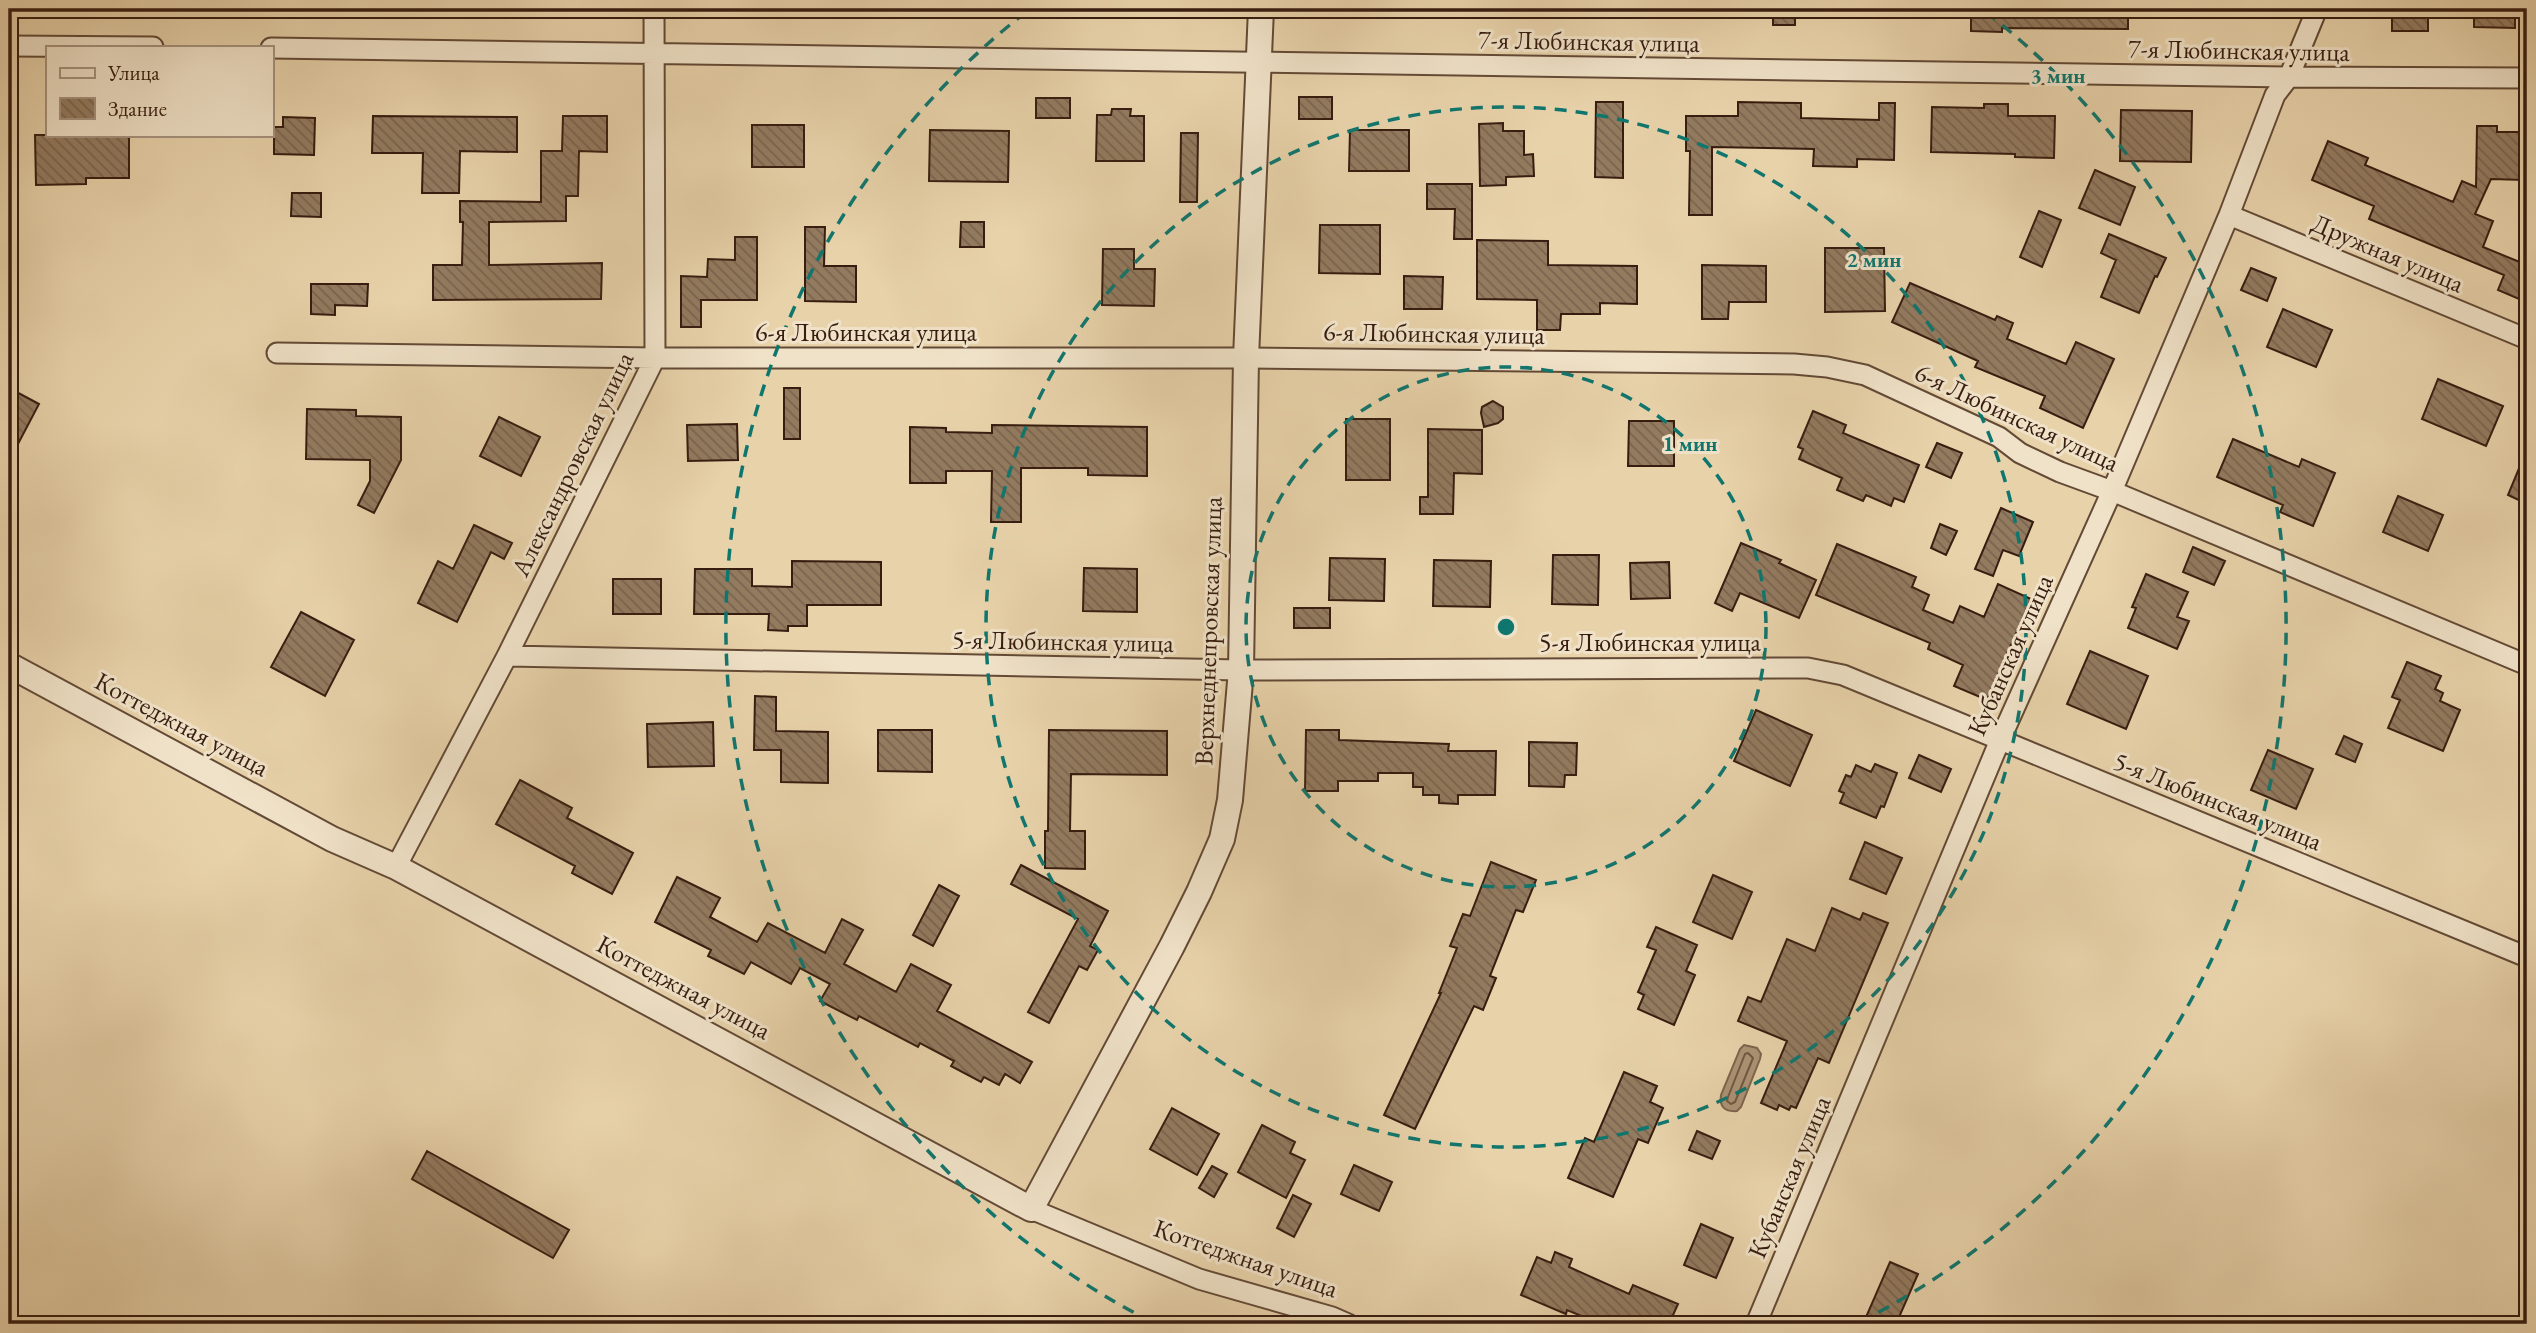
<svg xmlns="http://www.w3.org/2000/svg" width="2536" height="1333" font-family="'EB Garamond',serif">
	<style>
		.water { fill: #ac9476; stroke: #7d644d; stroke-width: 2 }
		.lines { fill: none; stroke-linecap: round; stroke-linejoin: round }
		.shore { stroke: #725843; stroke-width: 2 }
		.building { fill: url(#building-back-hatch); stroke: #371d10; stroke-width: 2 }
		.minor-casing { stroke: #634a36; stroke-width: 23 }
		.tertiary-casing { stroke: #634a36; stroke-width: 28 }
		.minor { stroke: #f0e2c8; stroke-width: 19 }
		.tertiary { stroke: #f0e2c8; stroke-width: 24 }
		.ring { fill: none; stroke: #0f766e; stroke-width: 3.5; stroke-dasharray: 12 9 }
		.labels { text-anchor: middle; dominant-baseline: central; stroke-width: 6; stroke-linejoin: round; paint-order: stroke }
		.street-label { font-size: 26px; fill: #371d10; stroke: #f0e2c8 }
		.centre { fill: #0f766e; stroke: #f0e2c8; stroke-width: 3.5 }
		.ring-label { font-size: 21px; text-anchor: middle; font-weight: bold; fill: #0f766e; stroke: #f0e2c8; stroke-width: 6; stroke-linejoin: round; paint-order: stroke }
	</style>
	<defs>
		<pattern id="building-back-hatch" width="6" height="6" patternUnits="userSpaceOnUse" patternTransform="scale(1.75)"><rect width="6" height="6" fill="#937b60"/><path d="M-1 5l2 2M0 0l6 6M5-1l2 2" fill="none" stroke="#79644e"/></pattern>
	</defs>
	<rect width="100%" height="100%" fill="#e8d2aa"/>
	<filter id="stains"><feTurbulence type="fractalNoise" baseFrequency=".00286" numOctaves="4"/><feColorMatrix values="0 0 0 0 .2 0 0 0 0 .09 0 0 0 0 .02 0 0 0 .5 -.17"/></filter>
	<radialGradient id="worn" r=".72"><stop offset=".6" stop-color="#630" stop-opacity="0"/><stop offset="1" stop-color="#630" stop-opacity=".3"/></radialGradient>
	<!-- water -->
	<path class="water" d="M1744,1045L1757,1048L1761,1054L1760,1059L1741,1107L1737,1111C1725,1112 1719,1107 1721,1095L1740,1049Z"/>
	<g class="lines">
		<!-- shore -->
		<path class="shore" d="M1748,1053L1753,1058L1735,1102L1731,1104L1727,1101L1728,1097L1745,1054Z"/>
	</g>
	<!-- building -->
	<path class="building" d="M1773,9H1795V25H1773Z
		M1971,9H2128V29L2002,28V32L1971,31Z
		M2392,9H2428V31H2392Z
		M2474,9H2515V28L2474,27Z
		M1299,97H1332V119H1299Z
		M1036,98H1070V118H1036Z
		M1596,102H1623V178L1595,177Z
		M1738,102L1801,103V118L1879,120V103H1895L1894,160L1857,159V167L1813,166L1814,149L1712,147V215H1689L1690,151H1686V116H1738Z
		M1984,104H2008V116H2055L2054,158L2015,157V154L1931,152L1932,107L1984,108Z
		M1112,109H1131L1130,116H1144V161H1096L1097,115H1111Z
		M2121,110L2192,111L2191,162L2120,161Z
		M373,116L517,117V152L460,151L459,193H422L423,153H372Z
		M563,116H607V152L579,151L578,196H566V221L489,222V265L602,263L601,299L433,300V265H462L463,222H460V201L541,202V151H562Z
		M283,117L315,118L314,155L274,154V127H283Z
		M1503,123V131H1524V155L1533,154L1534,176L1506,177V185L1480,186L1479,124Z
		M752,125H804V167H752Z
		M2477,126H2497V132H2524V180L2491,179L2475,214L2493,221L2483,247L2527,265V280L2519,299L2498,290L2504,275L2369,219L2374,206L2312,180L2328,141L2368,158L2365,165L2453,202L2462,181L2476,187Z
		M930,130L1009,131L1008,182L929,181Z
		M1350,130H1409V171H1349Z
		M1181,133H1198L1197,202H1180Z
		M35,135H129V178H86V184L36,185Z
		M2095,170L2135,187L2120,225L2079,208Z
		M1427,184H1472V239H1454L1455,209H1427Z
		M292,193H321V217L291,216Z
		M2039,211L2061,220L2042,267L2020,257Z
		M961,222H984V247H960Z
		M1320,225H1380V274L1319,273Z
		M805,227H825L824,266H856V302L805,301Z
		M2109,234L2166,258L2157,277L2155,276L2139,313L2101,297L2116,260L2101,253Z
		M735,237H757V300H701V327H681V276L707,277L708,259L735,260Z
		M1477,240L1548,241V265L1637,266V304L1600,303V314H1561L1560,330H1537V300L1477,299Z
		M1825,248H1884L1885,311L1825,312Z
		M1103,249H1134V269H1155L1154,306L1102,305Z
		M1702,265L1766,266V302H1729L1728,319H1702Z
		M2251,268L2276,278L2267,301L2241,290Z
		M1404,276L1443,277L1442,309H1404Z
		M1910,283L1995,320L1997,316L2013,323L2007,339L2066,364L2076,342L2114,359L2083,428L2040,408L2045,396L1975,367L1978,361L1892,322Z
		M311,284H368L367,306L335,305V315L311,314Z
		M2283,309L2332,330L2316,367L2267,347Z
		M2438,379L2503,406L2486,446L2422,419Z
		M9,388L39,404L9,461Z
		M784,388H800V439H784Z
		M1493,401L1503,407V419L1498,423L1484,427L1481,413L1482,407Z
		M307,409L356,410V416L401,417V460L374,513L358,505L370,481V460L306,459Z
		M1813,411L1846,425L1843,433L1919,465L1904,502L1894,498L1891,506L1866,495L1863,501L1837,490L1842,478L1799,459L1803,449L1798,447Z
		M499,417L540,437L521,476L480,456Z
		M1346,419H1390V480H1346Z
		M1629,421H1674V466H1628Z
		M737,424L738,460L688,461L687,425Z
		M992,425L1147,427V476L1088,475V468H1021V522H991L992,471H946V483H910V427L946,428V432L992,433Z
		M1428,429L1482,430V474L1454,473L1453,514H1420V497H1428Z
		M2233,439L2299,467L2302,459L2335,473L2313,526L2280,512L2283,505L2217,477Z
		M1937,443L1962,453L1951,478L1926,467Z
		M2527,449V504L2508,495Z
		M2398,496L2443,515L2428,551L2383,532Z
		M2001,508L2033,522L2019,556L2003,550L1993,576L1975,569Z
		M1940,524L1957,531L1946,555L1931,548Z
		M474,525L512,543L504,559L491,552L457,622L418,603L438,561L453,569Z
		M1741,543L1781,560L1779,563L1816,580L1799,618L1740,593L1732,611L1715,603Z
		M1837,544L1916,577L1912,587L1929,595L1923,610L1953,623L1960,606L1984,617L1998,584L2031,599L1987,700L1954,686L1963,665L1928,649L1930,643L1816,595Z
		M2193,547L2225,561L2214,585L2183,572Z
		M1553,555H1599L1598,605L1552,604Z
		M1330,558L1385,559L1384,601L1329,600Z
		M1434,560L1491,561L1490,607L1433,606Z
		M792,561L881,562V605H807V626H788V631L768,630L769,614H694L695,569H752V586L792,587Z
		M1669,562L1670,598L1631,599L1630,563Z
		M1084,568L1137,569V612L1083,611Z
		M2146,574L2188,592L2177,617L2189,621L2177,649L2128,628L2136,608L2132,607Z
		M613,579H661V614H613Z
		M1294,608H1330V628H1294Z
		M301,612L354,640L325,696L271,667Z
		M2090,651L2148,676L2126,729L2067,704Z
		M2407,662L2441,676L2435,689L2443,693L2440,701L2460,710L2443,751L2388,728L2400,700L2392,697Z
		M755,696L776,697V731L828,732V783L781,782V750H754Z
		M1756,710L1812,735L1790,786L1734,761Z
		M713,722L714,766L648,767L647,724Z
		M878,730H932V772L878,771Z
		M1049,730L1167,731V775L1071,774L1070,831H1085V869L1045,868V831H1048Z
		M1306,730H1339V740L1449,744L1448,751H1496L1495,795H1458V804L1439,803V795H1423V787H1413V773H1378V781H1338V791H1305Z
		M2344,736L2362,744L2355,762L2336,754Z
		M1529,742L1577,743L1576,775H1565L1564,787L1529,786Z
		M2268,750L2313,769L2296,809L2251,790Z
		M1919,755L1951,769L1941,792L1909,778Z
		M1875,764L1897,773L1884,807L1881,806L1876,818L1840,803L1844,793L1839,791L1846,775L1851,777L1856,765L1871,772Z
		M520,780L572,808L567,818L633,853L612,894L572,873L575,866L496,824Z
		M1865,842L1902,858L1886,894L1850,879Z
		M1491,862L1536,880L1523,912L1516,910L1490,976L1496,978L1483,1010L1474,1006L1415,1129L1384,1115L1441,993H1439L1457,948L1450,946L1463,914L1470,916Z
		M1021,865L1108,911L1090,946L1098,950L1087,970L1079,966L1049,1023L1028,1012L1078,919L1011,884Z
		M1713,875L1752,892L1732,939L1693,922Z
		M677,877L720,898L710,917L757,942L768,923L825,953L842,919L863,930L844,964L896,992L911,964L951,985L937,1011L1032,1062L1020,1083L1005,1074L999,1085L984,1077L981,1082L951,1066L954,1061L920,1043L918,1047L859,1016L857,1020L820,1001L830,984L800,968L791,984L751,962L744,974L708,956L711,950L655,922Z
		M939,885L959,896L933,946L913,935Z
		M1832,908L1860,920L1863,913L1888,923L1829,1063L1818,1058L1796,1108L1791,1106L1789,1110L1779,1105L1777,1110L1761,1103L1787,1041L1738,1021L1748,997L1761,1002L1787,939L1815,951Z
		M1656,927L1697,945L1686,971L1695,975L1674,1025L1638,1009L1644,995L1638,992L1656,950L1647,947Z
		M1624,1072L1657,1086L1650,1102L1663,1108L1648,1143L1638,1139L1613,1197L1568,1178L1585,1138L1594,1142Z
		M1172,1108L1219,1134L1197,1175L1150,1149Z
		M1262,1125L1295,1142L1290,1153L1305,1160L1286,1198L1238,1172Z
		M1697,1131L1720,1141L1712,1159L1689,1150Z
		M427,1151L569,1230L553,1258L412,1179Z
		M1354,1165L1392,1182L1379,1211L1341,1194Z
		M1212,1166L1227,1174L1214,1197L1199,1188Z
		M1293,1195L1311,1204L1294,1237L1277,1228Z
		M1701,1224L1733,1238L1716,1278L1684,1265Z
		M1555,1252L1572,1259L1569,1267L1629,1294L1633,1285L1678,1304L1669,1324H1601L1567,1310L1566,1314L1521,1295L1537,1257L1551,1263Z
		M1890,1262L1918,1274L1896,1324H1863Z"/>
	<g class="lines">
		<!-- minor casing -->
		<g class="minor-casing">
			<path id="minor" d="M9,46L153,47
				M271,48L2289,77L2527,78
				M2229,215L2527,339
				M277,353L655,358H1246L1794,364L1827,367L1865,375L1999,437L2020,453L2060,472L2112,491L2527,665
				M507,656L1241,670L1808,668L1843,675L2527,957
				M396,867L507,656L655,358L654,9
				M1031,1209L1199,1279L1332,1317L1348,1324
				M1756,1324L2000,740L2112,491L2229,215L2275,95L2289,77L2317,9"/>
		</g>
		<!-- tertiary casing -->
		<g class="tertiary-casing">
			<path id="tertiary" d="M9,665L332,839L396,867L1031,1209L1172,946L1199,892L1222,839L1230,800L1241,670L1246,358L1261,9"/>
		</g>
		<!-- minor -->
		<use href="#minor" class="minor"/>
		<!-- tertiary -->
		<use href="#tertiary" class="tertiary"/>
	</g>
	<!-- distance rings -->
	<g class="ring">
		<circle cx="1506" cy="627" r="260"/>
		<circle cx="1506" cy="627" r="520"/>
		<path d="M1152 1322A780 780 0 0 1 1026 12M1986 12A780 780 0 0 1 1860 1322"/>
	</g>
	<g class="labels">
		<!-- street labels -->
		<g class="street-label">
			<text transform="translate(1589 41) rotate(1)">7-я Любинская улица</text>
			<text transform="translate(2239 50) rotate(1)">7-я Любинская улица</text>
			<text transform="translate(2388 253) rotate(23)">Дружная улица</text>
			<text x="866" y="332">6-я Любинская улица</text>
			<text transform="translate(1434 333) rotate(1)">6-я Любинская улица</text>
			<text transform="translate(2017 417) rotate(25)">6-я Любинская улица</text>
			<text transform="translate(572 464) rotate(-64)">Александровская улица</text>
			<text transform="translate(1208 631) rotate(-88)">Верхнеднепровская улица</text>
			<text transform="translate(1063 641) rotate(1)">5-я Любинская улица</text>
			<text x="1650" y="642">5-я Любинская улица</text>
			<text transform="translate(2010 655) rotate(-66)">Кубанская улица</text>
			<text transform="translate(182 724) rotate(28)">Коттеджная улица</text>
			<text transform="translate(2218 801) rotate(22)">5-я Любинская улица</text>
			<text transform="translate(684 987) rotate(28)">Коттеджная улица</text>
			<text transform="translate(1789 1177) rotate(-67)">Кубанская улица</text>
			<text transform="translate(1246 1258) rotate(19)">Коттеджная улица</text>
		</g>
	</g>
	<circle cx="1506" cy="627" r="10" class="centre"/>
	<g class="ring-label">
		<text x="2058" y="83">3 мин</text>
		<text x="1874" y="267">2 мин</text>
		<text x="1690" y="451">1 мин</text>
	</g>
	<!-- margin -->
	<rect width="2536" height="1333" fill="none" stroke="#e8d2aa" stroke-width="35"/>
	<rect x="10" y="10" width="2515" height="1312" fill="none" stroke="#371d10" stroke-width="3.5"/>
	<rect x="18" y="18" width="2501" height="1298" fill="none" stroke="#371d10" stroke-width="2"/>
	<!-- legend -->
	<rect x="46" y="46" width="228" height="91" fill="#f0e2c8" stroke="#a6937e" stroke-width="2"/>
	<rect x="60" y="68" width="35" height="10" fill="#f0e2c8" stroke="#a6937e" stroke-width="2"/>
	<text x="108" y="80" font-size="21" fill="#371d10">Улица</text>
	<rect x="60" y="98" width="35" height="21" fill="url(#building-back-hatch)" stroke="#a6937e" stroke-width="2"/>
	<text x="108" y="116" font-size="21" fill="#371d10">Здание</text>
	<rect width="100%" height="100%" filter="url(#stains)"/>
	<rect width="100%" height="100%" fill="url(#worn)"/>
</svg>
